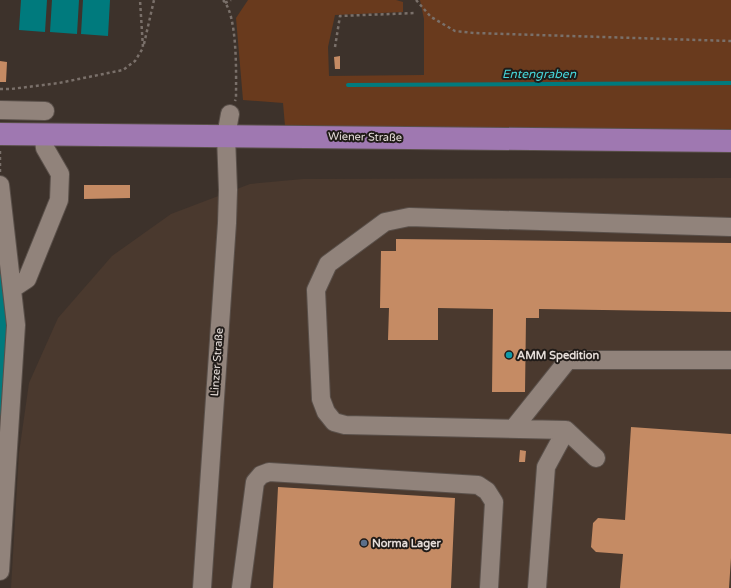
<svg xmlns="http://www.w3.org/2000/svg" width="731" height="588" font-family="'Varela Round',sans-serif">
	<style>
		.built { fill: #4a392e }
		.green { fill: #693a1d }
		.water { fill: #007a7d }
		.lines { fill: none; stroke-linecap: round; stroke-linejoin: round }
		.stream { stroke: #007a7d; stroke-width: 4 }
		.building { fill: #c58b64 }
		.minor-casing { stroke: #5a504a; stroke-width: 20 }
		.major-casing { stroke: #5a504a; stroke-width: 24 }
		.path { stroke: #7a706a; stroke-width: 2.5; stroke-dasharray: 3 3; stroke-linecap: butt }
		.minor { stroke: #91837b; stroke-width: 18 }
		.major { stroke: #9f78b1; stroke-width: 22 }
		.culture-dot { fill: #0f9aa8; stroke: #201b18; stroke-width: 1.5 }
		.service-dot { fill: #5c6f8a; stroke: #201b18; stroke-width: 1.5 }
		.labels { text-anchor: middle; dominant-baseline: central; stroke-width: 4; stroke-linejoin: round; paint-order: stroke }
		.street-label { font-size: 11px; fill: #e5ddd9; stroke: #201b18 }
		.poi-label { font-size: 11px; font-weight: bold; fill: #e5ddd9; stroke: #201b18; text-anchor: start }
		.water-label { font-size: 12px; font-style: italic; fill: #46d6da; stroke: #201b18 }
	</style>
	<rect width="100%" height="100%" fill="#3d322b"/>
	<!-- built -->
	<path class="built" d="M731,178V588H11L19,453L29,383L58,318L112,256L171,214L250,184L303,179Z"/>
	<!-- green -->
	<path class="green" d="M248,0H396L403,2V12L335,15L328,47L329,76L424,75V19L420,0H731V130L285,126L283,103L243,100L236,18Z"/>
	<!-- water -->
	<path class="water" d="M21,0H47L45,32L19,30Z
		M52,0H79L77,34L50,32Z
		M83,0H110L108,36L81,34Z
		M0,243L11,322L0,484Z"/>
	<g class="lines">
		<!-- stream -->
		<path class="stream" d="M348,85L731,83"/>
	</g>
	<!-- building -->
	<path class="building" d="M340,56V69H335L334,57Z
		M0,61L7,62L6,82H0Z
		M84,185H130V198L84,199Z
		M396,239L731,243V312L539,309V318H526L525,392H492L493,309L438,308V340H388L389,308H380L381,251H396Z
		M631,427L731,434V558L729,588H620L623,554L596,552L591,547L593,523L598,518L625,520Z
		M520,450L526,451L525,462H519Z
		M278,487L455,498L451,588H273Z"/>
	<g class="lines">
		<!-- minor casing -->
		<g class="minor-casing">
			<path id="minor" d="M0,110L45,111
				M0,185L16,325L0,571
				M12,289L27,279L59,200L60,174L45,148L43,134
				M513,429L568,360H731
				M596,458L566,430L345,425L334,422L326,412L321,399L316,290L328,264L385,222L409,217L731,227
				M202,588L227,223L228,190L226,136L230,114
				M241,588L255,482L261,475L269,472L478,485L487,491L494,502L489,588
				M537,588L546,467L566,430"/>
		</g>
		<!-- major casing -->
		<g class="major-casing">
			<path id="major" d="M0,134L731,141"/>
		</g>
		<!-- path -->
		<path class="path" d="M223,0C238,15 236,76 236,98L235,101
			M416,0L431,17L455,31L474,33L731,41
			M225,3L231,0
			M144,44L154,0
			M335,47L340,16L415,13
			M0,89H11L59,83L123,70L135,61L143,48L140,0
			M0,172V151"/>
		<!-- minor -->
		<use href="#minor" class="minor"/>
		<!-- major -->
		<use href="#major" class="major"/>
	</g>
	<!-- markers -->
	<circle class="culture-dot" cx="509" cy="355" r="4"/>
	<circle class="service-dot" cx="364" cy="543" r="4"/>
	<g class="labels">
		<!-- street labels -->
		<g class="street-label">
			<text transform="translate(365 137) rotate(1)">Wiener Straße</text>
			<text transform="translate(217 362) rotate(-86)">Linzer Straße</text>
		</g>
		<!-- poi labels -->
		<g class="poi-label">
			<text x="517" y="355">AMM Spedition</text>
			<text x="372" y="543">Norma Lager</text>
		</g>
		<!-- water labels -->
		<g class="water-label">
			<text x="539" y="74">Entengraben</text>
		</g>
	</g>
</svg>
